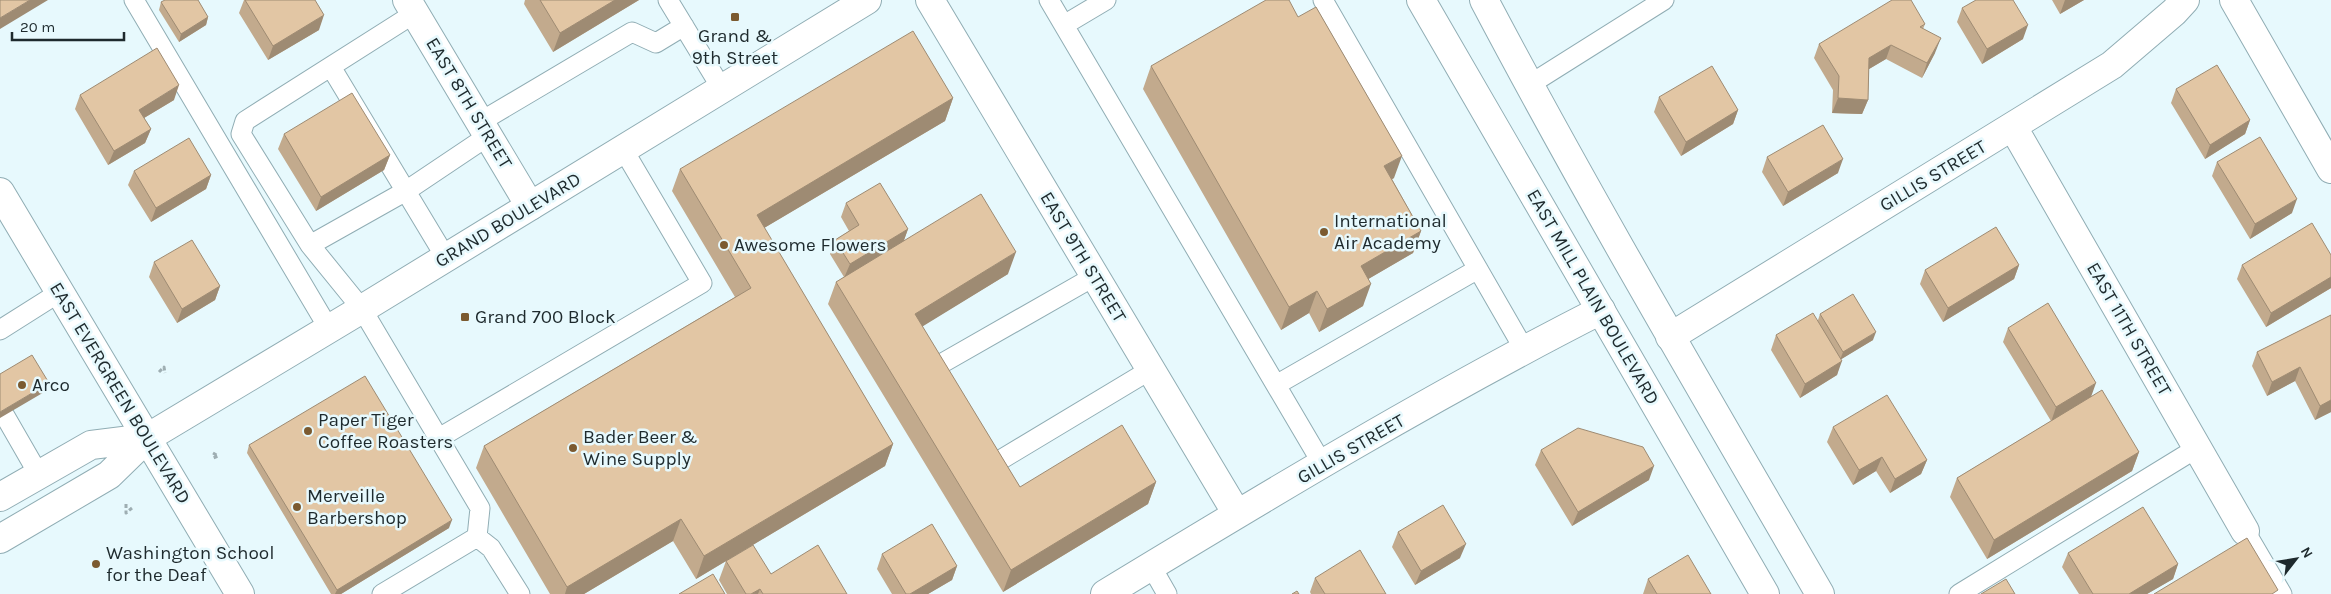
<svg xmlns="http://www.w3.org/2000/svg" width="2331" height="594" font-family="Karla,sans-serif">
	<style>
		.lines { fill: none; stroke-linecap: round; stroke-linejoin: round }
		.service-casing { stroke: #90adb4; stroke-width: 21 }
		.minor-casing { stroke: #90adb4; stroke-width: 30 }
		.tertiary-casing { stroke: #90adb4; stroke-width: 30 }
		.secondary-casing { stroke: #90adb4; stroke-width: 30 }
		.path { stroke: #9eaeb2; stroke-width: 3; stroke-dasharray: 4 2.5; stroke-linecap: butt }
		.service { stroke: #fff; stroke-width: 19 }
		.minor { stroke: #fff; stroke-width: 28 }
		.tertiary { stroke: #fff; stroke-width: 28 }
		.secondary { stroke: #fff; stroke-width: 28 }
		.wall { fill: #c2aa8d }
		.shaded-wall { fill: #9e8b73 }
		.building { fill: #e2c6a4; stroke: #9e8b73 }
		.poi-dot { fill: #7b5a30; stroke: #e7f9fd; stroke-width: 2 }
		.labels { text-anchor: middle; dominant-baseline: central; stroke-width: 5; stroke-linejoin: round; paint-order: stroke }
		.poi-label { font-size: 19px; fill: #1e2a2d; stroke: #e7f9fd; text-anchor: start }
		.street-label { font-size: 19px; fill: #1e2a2d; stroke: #e7f9fd }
	</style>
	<rect width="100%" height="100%" fill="#e7f9fd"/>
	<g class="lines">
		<!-- service casing -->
		<g class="service-casing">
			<path id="service" d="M134,0L329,329
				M668,0L722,89
				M1049,0L1323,465
				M1323,0L1524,349
				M415,13L245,121L241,134L310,245L362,309L480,508L477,537
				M1064,25L1106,0
				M331,67L446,258
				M1529,85L1664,0
				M480,122L632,32L656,43L684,26
				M310,245L406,191L488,136
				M0,330L60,292
				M939,365L1095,276
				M1276,385L1478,269
				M5,416L39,475
				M439,438L702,283L623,149
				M997,462L1150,370
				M2245,531L2282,594
				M477,537L491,548L520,594
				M1151,566L1167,594
				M382,594L477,537
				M1959,594L2197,448"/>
		</g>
		<!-- minor casing -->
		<g class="minor-casing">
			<path id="minor" d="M407,0L530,206
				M930,0L1237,514
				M2234,0L2331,169
				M2013,127L2245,531
				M1670,337L2112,65L2174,12L2185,0
				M1105,594C1268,495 1432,396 1601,310"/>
		</g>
		<!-- tertiary casing -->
		<g class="tertiary-casing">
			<path id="tertiary" d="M0,192L240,594"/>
		</g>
		<!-- secondary casing -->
		<g class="secondary-casing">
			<path id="secondary" d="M1421,0L1765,594
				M1484,0C1590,201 1706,397 1820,594
				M0,497L91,445L147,438
				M0,539L109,475L147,438L362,309L867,0"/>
		</g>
		<!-- path -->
		<path class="path" d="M159,372L164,367L165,373
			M213,453L218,456L213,458
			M126,504V513L132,508"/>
		<!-- service -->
		<use href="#service" class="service"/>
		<!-- minor -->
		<use href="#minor" class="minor"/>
		<!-- tertiary -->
		<use href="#tertiary" class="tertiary"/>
		<!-- secondary -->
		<use href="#secondary" class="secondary"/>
	</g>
	<!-- wall -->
	<path class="wall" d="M244,0H315L319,30L268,60L239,13Z
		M525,0H639L553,52L524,4Z
		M2052,0H2084L2060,14Z
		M161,2L208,17L206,25L179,42L159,10Z
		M1962,8L2023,39L1982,64L1957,22Z
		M1298,17L1394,178L1392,179L1421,231L1413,253L1368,279L1363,306L1319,332L1309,313L1281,330L1143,89L1151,66Z
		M1925,24L1923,29L1935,53L1922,78L1886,59L1869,69L1868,100L1862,114L1832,113L1833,90L1814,58L1819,44Z
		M2176,89L2250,120L2245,134L2205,159L2171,103Z
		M80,95L174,100L144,118L151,129L145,143L108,165L75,109Z
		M1659,97L1738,110L1733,124L1681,156L1654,112Z
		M953,98L945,121L764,228L893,444L885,466L696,579L673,541L584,594H550L476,468L484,446L735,297L672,191L680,169Z
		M284,134L390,155L384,170L316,211L278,149Z
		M1767,157L1838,173L1783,206L1762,172Z
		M2217,162L2292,213L2250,239L2212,176Z
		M134,171L211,175L206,189L151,222L128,185Z
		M846,203L908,229L904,240L1008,274L922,326L1020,487L1156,482L1148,504L1003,592L828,304L836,282L844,277L830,254L835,240L849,231L841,217Z
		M2331,255V288L2266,327L2237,279L2242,265Z
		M154,262L220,286L215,300L177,323L149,277Z
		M2019,265L2014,279L1943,322L1920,284L1925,270Z
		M1820,314L1873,340L1841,359L1837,375L1800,398L1771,350L1776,335L1818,320Z
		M2331,315V412L2315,420L2295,381L2267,396L2252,366L2257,352Z
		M2008,328L2091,397L2139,452L2132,471L1987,559L1950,497L1957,478L2051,421L2003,342Z
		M1833,427L1927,460L1921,474L1890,493L1876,471L1853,485L1827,442Z
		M249,445L449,528L341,594H331L247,453Z
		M1541,450L1649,480L1572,526L1535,465Z
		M1398,532L1460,558L1415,585L1392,547Z
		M2068,553L2178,564L2173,579L2147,594H2079L2062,567Z
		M882,554L957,566L952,580L928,594H892L877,569Z
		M726,561L771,574L847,594H727L719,580Z
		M1315,578L1386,594H1311L1310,592Z
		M1648,579L1711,594H1643Z"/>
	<!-- shaded-wall -->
	<path class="shaded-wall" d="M30,0H48L0,29V18Z
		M615,0H639L553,52L560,33Z
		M2065,0H2084L2060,14Z
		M324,15L319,30L268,60L273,46Z
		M208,17L206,25L179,42L181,34Z
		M2028,25L2023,39L1982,64L1987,49Z
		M1941,38L1935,53L1922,78L1927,63Z
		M1891,45L1886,59L1864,72L1869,58Z
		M179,85L174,100L134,124L139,110Z
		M953,98L945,121L749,237L757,215Z
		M1838,98L1868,100L1862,114L1832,113Z
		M1738,110L1733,124L1681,156L1686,142Z
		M2250,120L2245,134L2205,159L2210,145Z
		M151,129L145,143L108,165L114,151Z
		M390,155L384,170L316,211L321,197Z
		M1402,156L1394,178L1376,188L1384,166Z
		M1843,159L1838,173L1783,206L1788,192Z
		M211,175L206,189L151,222L156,208Z
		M2297,199L2292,213L2250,239L2255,224Z
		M908,229L903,243L844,278L850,264Z
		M1421,231L1413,253L1353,288L1361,266Z
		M1016,252L1008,274L907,336L915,314Z
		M2019,265L2014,279L1943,322L1948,308Z
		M2331,277V288L2266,327L2271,313Z
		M1371,284L1363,306L1319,332L1327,309Z
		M220,286L215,300L177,323L182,309Z
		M1317,291L1309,313L1281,330L1289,307Z
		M1876,332L1873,340L1840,360L1843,352Z
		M1842,361L1837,375L1800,398L1805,384Z
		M2300,367L2295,381L2267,396L2272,382Z
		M49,383L46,391L0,418V412Z
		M2096,383L2091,397L2051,422L2056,407Z
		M2331,400V412L2315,420L2320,406Z
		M893,444L885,466L696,579L704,556Z
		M2139,452L2132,471L1987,559L1994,540Z
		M1882,457L1876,471L1853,485L1859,470Z
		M1927,460L1921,474L1890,493L1895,479Z
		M1654,466L1649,480L1572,526L1578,512Z
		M1156,482L1148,504L1003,592L1011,570Z
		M681,519L673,541L584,594H565L567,587Z
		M452,520L449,528L341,594H335L337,590Z
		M1466,544L1460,558L1415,585L1421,571Z
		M2178,564L2173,579L2147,594H2129Z
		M957,566L952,580L928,594H910Z
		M760,589L758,594H751Z"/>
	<!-- building -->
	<path class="building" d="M0,0H30L0,18Z
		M165,0H198L208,17L181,34L161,2Z
		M245,0H315L324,15L273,46Z
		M540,0H615L560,33Z
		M1266,0H1289L1298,17L1316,7L1402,156L1384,166L1421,231L1361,266L1371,284L1327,309L1317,291L1289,307L1151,66Z
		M1892,0H1911L1925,24L1920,27L1941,38L1927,63L1891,45L1869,58L1868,100L1838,98L1839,76L1819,44Z
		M1976,0H2013L2028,25L1987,49L1962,8Z
		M913,31L953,98L757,215L893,444L704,556L681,519L567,587L484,446L751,288L680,169Z
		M157,48L179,85L139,110L151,129L114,151L80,95Z
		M2217,65L2250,120L2210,145L2176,89Z
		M1712,66L1738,110L1686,142L1659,97Z
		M352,93L390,155L321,197L284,134Z
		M1823,125L1843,159L1788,192L1767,157Z
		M2260,137L2297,199L2255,224L2217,162Z
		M189,138L211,175L156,208L134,171Z
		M880,183L908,229L850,264L835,240L859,225L846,203Z
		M981,194L1016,252L915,314L1020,487L1122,425L1156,482L1011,570L836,282Z
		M2312,223L2331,255V277L2271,313L2242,265Z
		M1996,227L2019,265L1948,308L1925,270Z
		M192,240L220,286L182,309L154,262Z
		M1853,294L1876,332L1843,352L1820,314Z
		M2048,303L2096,383L2056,407L2008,328Z
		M1813,313L1842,361L1805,384L1776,335Z
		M2331,315V400L2320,406L2300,367L2272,382L2257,352Z
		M32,355L49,383L0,412V374Z
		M365,376L452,520L337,590L249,445Z
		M2102,390L2139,452L1994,540L1957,478Z
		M1887,395L1927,460L1895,479L1882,457L1859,470L1833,427Z
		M1578,428L1643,447L1654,466L1578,512L1541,450Z
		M1443,505L1466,544L1421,571L1398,532Z
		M2143,507L2178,564L2129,594H2093L2068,553Z
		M932,524L957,566L910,594H906L882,554Z
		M2247,538L2278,590L2272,594H2154Z
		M753,545L771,574L818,545L847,594H763L760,589L751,594H746L726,561Z
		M1360,550L1386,594H1325L1315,578Z
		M1688,555L1711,594H1657L1648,579Z
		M713,574L725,594H679Z
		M2006,579L2015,594H1981Z
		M1297,591L1299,594H1292Z"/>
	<!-- markers -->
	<g class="poi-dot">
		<rect x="730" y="12" width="10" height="10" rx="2.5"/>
		<circle cx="1324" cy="232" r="5"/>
		<circle cx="724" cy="245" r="5"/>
		<rect x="460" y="312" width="10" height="10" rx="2.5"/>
		<circle cx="22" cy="385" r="5"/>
		<circle cx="308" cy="431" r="5"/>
		<circle cx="573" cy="448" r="5"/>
		<circle cx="297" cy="507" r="5"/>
		<circle cx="96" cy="564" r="5"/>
	</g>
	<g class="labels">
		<!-- poi labels -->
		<g class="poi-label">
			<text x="735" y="36" text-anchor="middle">Grand &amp;<tspan x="735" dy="22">9th Street</tspan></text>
			<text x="1334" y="221">International<tspan x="1334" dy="22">Air Academy</tspan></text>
			<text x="734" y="245">Awesome Flowers</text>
			<text x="475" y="317">Grand 700 Block</text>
			<text x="32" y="385">Arco</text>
			<text x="318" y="420">Paper Tiger<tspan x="318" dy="22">Coffee Roasters</tspan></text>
			<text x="583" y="437">Bader Beer &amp;<tspan x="583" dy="22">Wine Supply</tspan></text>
			<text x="307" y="496">Merveille<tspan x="307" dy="22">Barbershop</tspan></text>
			<text x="106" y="553">Washington School<tspan x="106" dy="22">for the Deaf</tspan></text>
		</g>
		<!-- street labels -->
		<g class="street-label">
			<text transform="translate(469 103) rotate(59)">EAST 8TH STREET</text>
			<text transform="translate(1933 176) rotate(-31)">GILLIS STREET</text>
			<text transform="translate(508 220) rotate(-31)">GRAND BOULEVARD</text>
			<text transform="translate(1083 257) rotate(59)">EAST 9TH STREET</text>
			<text transform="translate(1593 297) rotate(60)">EAST MILL PLAIN BOULEVARD</text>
			<text transform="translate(2129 329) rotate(60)">EAST 11TH STREET</text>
			<text transform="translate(120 393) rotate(59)">EAST EVERGREEN BOULEVARD</text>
			<text transform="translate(1351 449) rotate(-30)">GILLIS STREET</text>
		</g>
	</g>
	<!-- north arrow -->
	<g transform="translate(2296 559) rotate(59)" stroke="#e7f9fd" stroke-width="4" paint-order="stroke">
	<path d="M0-4L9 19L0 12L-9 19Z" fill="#1e2a2d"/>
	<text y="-8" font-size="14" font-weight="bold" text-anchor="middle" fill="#1e2a2d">N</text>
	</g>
	<!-- scale -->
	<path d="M12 32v8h112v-8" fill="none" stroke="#1e2a2d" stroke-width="2.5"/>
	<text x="20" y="32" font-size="15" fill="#1e2a2d" stroke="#e7f9fd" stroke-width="4" paint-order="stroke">20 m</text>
</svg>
